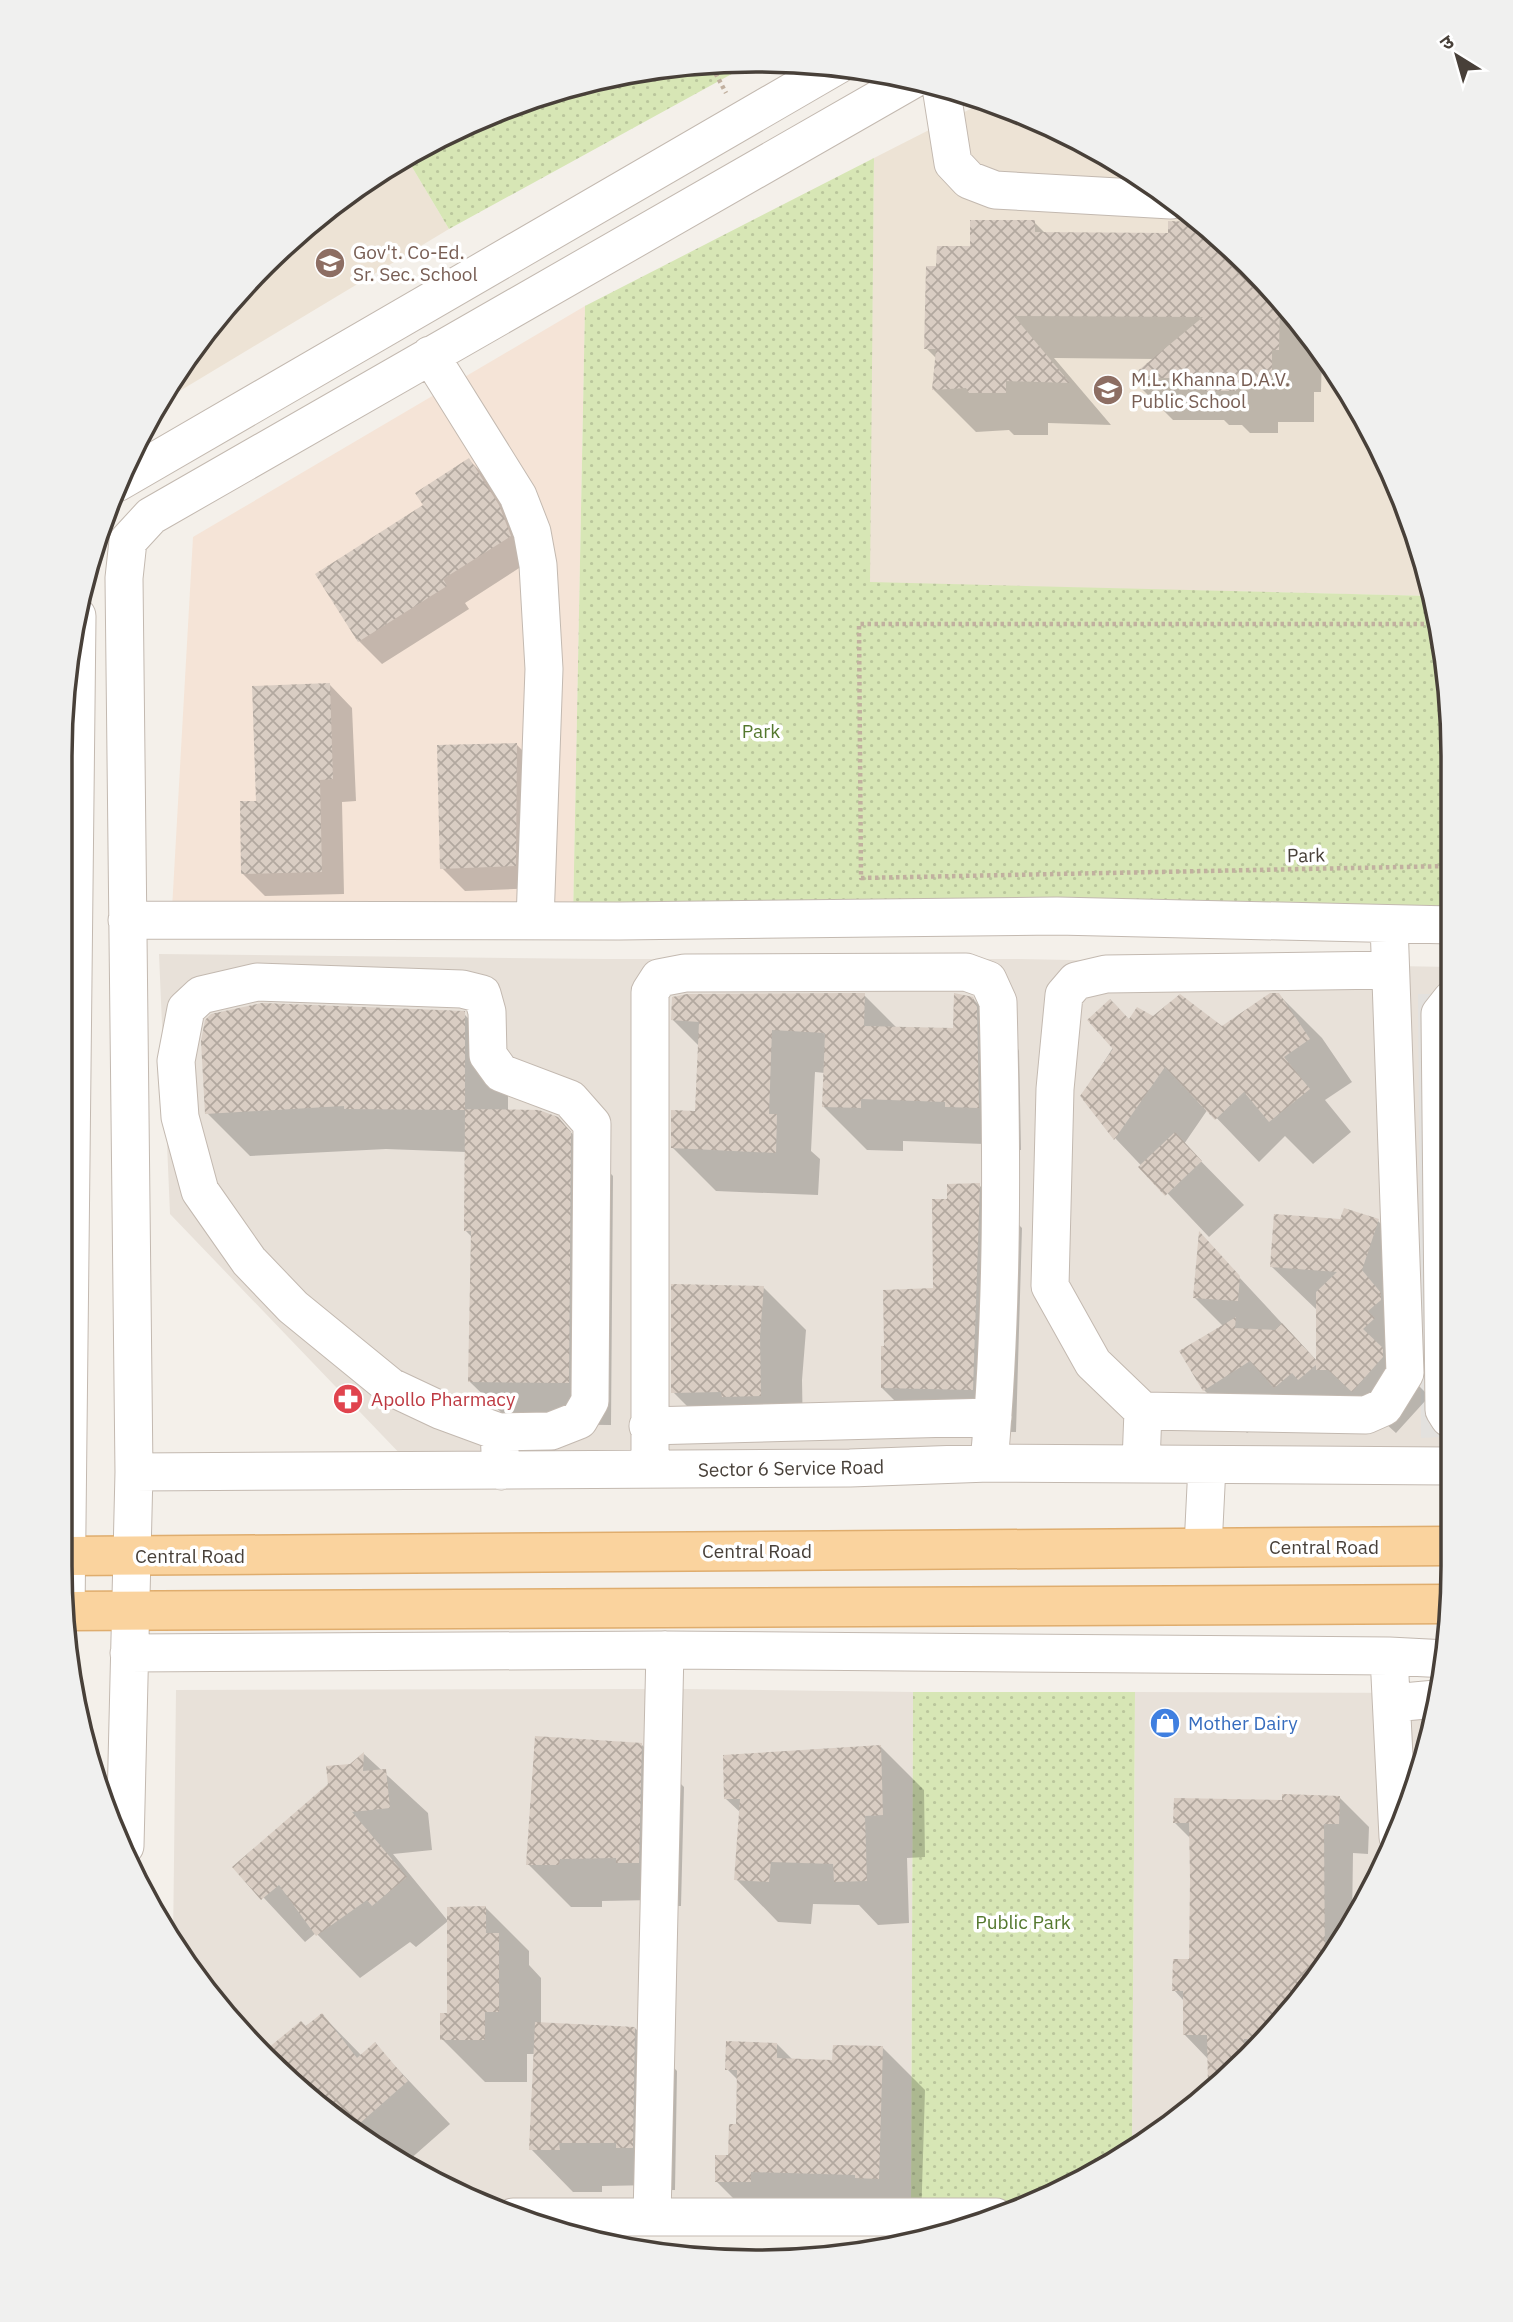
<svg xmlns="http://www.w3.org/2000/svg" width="1513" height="2322" font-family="'IBM Plex Sans','Noto Sans Devanagari',sans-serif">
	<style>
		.residential { fill: #e8e1d9 }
		.commercial { fill: #f5e4d7 }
		.education { fill: #ede3d5 }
		.park { fill: url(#park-dots) }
		.parking { fill: #e3e1de }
		.shadow { fill: #0003 }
		.building { fill: url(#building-cross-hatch) }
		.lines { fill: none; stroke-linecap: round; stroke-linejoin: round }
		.minor-casing { stroke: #c3b9b0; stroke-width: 39 }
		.major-casing { stroke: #dfad6e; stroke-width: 41 }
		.path { stroke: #c1b09f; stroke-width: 4.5; stroke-dasharray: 3.5 3.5; stroke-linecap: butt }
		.minor { stroke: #fff; stroke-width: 37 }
		.major { stroke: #fad39e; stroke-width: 38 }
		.labels { text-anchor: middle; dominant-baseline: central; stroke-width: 7; stroke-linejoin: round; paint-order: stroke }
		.education-label { font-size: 19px; fill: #785e54; stroke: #fff; text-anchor: start }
		.park-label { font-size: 19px; fill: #54782e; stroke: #fff }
		.street-label { font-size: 19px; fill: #484039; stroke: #fff }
		.health-label { font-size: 19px; fill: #be3a42; stroke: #fff; text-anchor: start }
		.shop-label { font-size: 19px; fill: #366cbe; stroke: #fff; text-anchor: start }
		.rim { fill: none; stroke: #484039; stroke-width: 3.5 }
	</style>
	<defs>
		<pattern id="park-dots" width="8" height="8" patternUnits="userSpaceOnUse" patternTransform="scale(1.75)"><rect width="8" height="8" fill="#d7e6b5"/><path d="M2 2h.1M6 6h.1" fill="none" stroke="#bac69c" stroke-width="1.8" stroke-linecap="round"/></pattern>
		<pattern id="building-cross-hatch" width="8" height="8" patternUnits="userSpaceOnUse" patternTransform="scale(1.75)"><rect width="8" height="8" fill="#d9cdc3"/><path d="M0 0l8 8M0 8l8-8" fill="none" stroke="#b2a89f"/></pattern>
	</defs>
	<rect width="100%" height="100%" fill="#f4f0ea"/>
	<!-- residential -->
	<path class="residential" d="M159,954L605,959H1018L1451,967L1449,1460L405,1459L170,1214Z
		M680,1689L913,1692L911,2213L504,2212L408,2169L332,2118L233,2025L173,1945L176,1690Z
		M1135,1692L1438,1693L1400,1833L1336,1952L1281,2025L1132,2152Z"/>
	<!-- commercial -->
	<path class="commercial" d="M585,306L573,919L172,909L193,537Z"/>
	<!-- education -->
	<path class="education" d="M988,100L1105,153L1216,232L1309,332L1381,448L1430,576L1433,596L869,583L874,158Z
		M406,157L449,229L163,401L232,297L332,204Z"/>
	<!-- park -->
	<path class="park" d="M711,61L735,62L739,70L449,229L406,157L448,132L576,83Z
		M874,158L870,582L1433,596L1452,711L1451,910L573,919L585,306Z
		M913,1692H1135L1132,2152L1064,2191L1005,2213H911Z"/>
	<!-- parking -->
	<path class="parking" d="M1418,994H1436L1439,1437L1421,1438Z"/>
	<!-- shadow -->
	<path class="shadow" d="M1034,222L1046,234L1169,235L1170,223H1203L1216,232L1309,332L1322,352L1321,392H1314V422H1278V433H1250L1242,425H1229L1224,420H1173L1131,378L1155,359L1054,358L1111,425L1048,423V435H1014L1009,430L976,432L934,390L937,359L926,348L938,268L971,248Z
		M469,460L492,483L533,559L465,603L469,609L382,664L359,641L317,574L426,506Z
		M330,685L352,708L356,801L342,802L344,894L265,896L242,873L257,803Z
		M516,744L539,767L538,888L465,891L442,868Z
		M1278,994L1322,1038L1352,1082L1325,1100L1351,1132L1313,1164L1285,1136L1259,1162L1208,1109L1184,1144L1244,1205L1209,1237L1116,1139L1082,1096L1130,1021L1154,1019L1222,1028Z
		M864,995L897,1028L955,1030L972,998L1015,1042L1019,1051L1021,1150L990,1149L984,1144L903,1141V1151L867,1150L824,1107L825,1073L815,1072L811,1151L820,1159L818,1195L716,1191L673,1148L696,1113L699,1046L673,1020Z
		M465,1015L508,1059V1111L557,1118L613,1176L611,1425L513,1424L470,1382L472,1237L465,1230L466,1152L386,1149L250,1156L207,1113Z
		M979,1185L1022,1228L1016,1432L925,1431L882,1388L935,1289Z
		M1341,1221H1378L1420,1263L1404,1314L1423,1338V1343L1409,1354L1405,1372L1425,1392L1426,1400L1396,1433L1373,1412L1292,1404L1247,1433L1204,1390L1223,1326L1194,1297L1200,1235L1317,1361V1310L1272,1267Z
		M763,1287L806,1330L802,1380L803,1438L716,1435L673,1392Z
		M641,1744L684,1787L681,1906H661L655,1900L602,1901V1907H571L528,1864Z
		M881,1747L924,1790L925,1857L907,1858L909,1923L878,1925L859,1905L813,1904L811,1924L778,1922L736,1879L741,1813L726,1799Z
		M364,1754L428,1813L432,1850L393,1854L448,1921L416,1947L410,1942L360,1978L316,1933L305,1942L235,1867Z
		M1339,1797L1369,1827L1368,1854L1353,1853L1352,1923L1336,1952L1281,2025L1210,2087L1209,2060L1185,2035L1184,2001L1174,1990L1191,1961V1839L1175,1823L1284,1802Z
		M486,1908L529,1951V1965L541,1978V2024L635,2028L677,2071L675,2190H660L655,2185L602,2186V2192H573L531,2149L535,2054H527V2082H485L442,2039Z
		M322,2015L362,2056L375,2045L450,2124L408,2161L424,2176L332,2118L264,2054Z
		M777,2044L793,2060L834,2061L882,2047L925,2090L921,2221L759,2224L716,2181L729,2157L737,2125L739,2081L727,2069Z"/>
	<!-- building -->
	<path class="building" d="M970,220H1035V232L1168,233V221L1201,222L1216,232L1280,300L1279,350H1272V380H1236V391H1205V383H1184V378H1129L1203,317L1014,316L1070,383L1006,381V393H969L966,388L932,390L936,349H924L926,266H936L937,246H970Z
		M469,458L499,505L511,536L443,579L447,586L358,642L315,574L423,505L415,493Z
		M330,683L333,779L320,780L322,872L241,874L240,801H256L252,686Z
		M517,743L516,866L440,869L437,745Z
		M865,993L864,1026L953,1028L954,993L973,997L977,1007L979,1108L945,1107V1102L861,1099V1108L822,1107L825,1033L772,1030L769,1114H777L776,1153L671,1148V1110L695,1111L699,1022L671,1020L672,997L687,994Z
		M1270,993H1279L1310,1039L1284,1057L1310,1089L1269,1122L1244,1092L1215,1120L1165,1067L1114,1140L1080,1096L1113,1049L1087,1020L1110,999L1129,1019L1137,1007L1153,1016L1180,994L1222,1026Z
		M262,1003L465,1011V1110L344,1109V1106L205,1114L201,1041L205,1020L211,1014Z
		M465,1109L539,1110L558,1117L571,1132L569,1383L468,1382L471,1231H464Z
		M1175,1132L1202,1161L1165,1196L1138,1167Z
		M980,1183L973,1390L881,1388V1346H884L883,1290L933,1288L932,1199H947V1184Z
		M1344,1208L1379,1219L1362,1270L1381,1293V1300L1368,1311L1375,1318L1363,1329L1383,1348V1357L1352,1392L1328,1370H1316V1365L1298,1380L1292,1373L1274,1388L1250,1361L1203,1391L1179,1351L1236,1317L1235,1328L1275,1330L1282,1323L1316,1360V1292L1337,1272L1270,1267L1274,1214L1340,1219Z
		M1199,1231L1240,1276L1238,1301L1193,1298Z
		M671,1284L764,1286L760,1336L761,1396L722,1397L721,1392L671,1393Z
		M535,1736L642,1743L639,1863H616V1858L560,1859L559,1865H526Z
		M881,1745L883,1815L865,1816L867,1881L834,1882L833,1864L771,1862L769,1882L734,1880L740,1799H724L723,1755Z
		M364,1752L363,1771L386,1769L390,1808L352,1812L407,1877L372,1906L367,1900L316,1936L279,1885L261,1900L232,1867L328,1784L326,1766L350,1764Z
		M1282,1794L1340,1796L1339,1824H1324L1325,1968L1281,2025L1265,2039H1244V2057L1208,2088L1207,2035H1183V1991H1172L1173,1959H1189L1190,1879L1189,1823H1173L1174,1798L1282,1800Z
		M486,1906V1933H499V2012H485V2040H440V2013H447V1907Z
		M322,2013L357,2058L375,2042L408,2081L351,2131L332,2118L262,2053L301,2021L306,2026Z
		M535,2022L635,2027L633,2148H616V2143H559L560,2150H529Z
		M726,2041L777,2043V2058L832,2060L833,2045L883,2046L879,2179L855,2178V2175L751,2172V2182H715V2155H728L729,2124H736L737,2070H725Z"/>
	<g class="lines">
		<!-- minor casing -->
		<g class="minor-casing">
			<path id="minor" d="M941,87L953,163L969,180L995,190L1171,200
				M430,355L518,496L532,532L538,565L544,669L535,921
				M117,483L838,65
				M127,920L619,921L1057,916L1451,925
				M1143,1411L1093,1363L1050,1286L1055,1089L1064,995L1076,981L1106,974L1390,970
				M1449,1418L1444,1410L1440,1014L1451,1000
				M648,1426L993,1417
				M499,1432L442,1411L391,1387L293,1307L249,1261L200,1191L180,1117L176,1061L186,1009L201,995L257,982L462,989L482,994L487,1012L488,1055L501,1073L570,1099L592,1124L590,1401L579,1420L551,1431L499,1432L501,1471
				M1141,1463L1143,1411L1366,1415L1384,1407L1405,1373L1389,924
				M650,1469V992L659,978L685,973L966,972L988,980L998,1002C1002,1155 1003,1310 989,1463
				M134,1472L850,1468L989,1463L1448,1466
				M1203,1547L1207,1466
				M66,1613L77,616
				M129,1653L665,1650L1389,1656L1447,1659
				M1389,1656L1398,1837
				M1393,1703L1436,1699
				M125,1846L134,1472L124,578L128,541L151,516L912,80
				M513,2217H996
				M652,2217L665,1650"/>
		</g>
		<!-- major casing -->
		<g class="major-casing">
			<path id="major" d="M66,1556L1448,1546
				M66,1611L1448,1604"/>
		</g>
		<!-- path -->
		<path class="path" d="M709,61L726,93
			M1438,624H859L861,878L1451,866"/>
		<!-- minor -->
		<use href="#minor" class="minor"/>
		<!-- major -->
		<use href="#major" class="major"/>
	</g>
	<!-- icons -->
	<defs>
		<g id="school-disc" transform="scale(1.575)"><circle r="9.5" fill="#8d6e63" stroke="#fff"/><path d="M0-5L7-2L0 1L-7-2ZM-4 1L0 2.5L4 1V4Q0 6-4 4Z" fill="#fff"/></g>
		<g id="pharmacy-disc" transform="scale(1.575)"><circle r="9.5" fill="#e0444e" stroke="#fff"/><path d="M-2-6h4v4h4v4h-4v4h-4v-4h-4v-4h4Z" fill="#fff"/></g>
		<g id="shop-disc" transform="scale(1.575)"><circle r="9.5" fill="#3f7fe0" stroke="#fff"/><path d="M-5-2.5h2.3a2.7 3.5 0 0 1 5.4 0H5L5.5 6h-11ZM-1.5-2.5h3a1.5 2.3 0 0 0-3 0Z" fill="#fff"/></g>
	</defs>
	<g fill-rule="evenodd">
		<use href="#school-disc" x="330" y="263"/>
		<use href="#school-disc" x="1108" y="390"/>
		<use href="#pharmacy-disc" x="348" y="1399"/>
		<use href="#shop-disc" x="1165" y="1723"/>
	</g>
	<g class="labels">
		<!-- education labels -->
		<g class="education-label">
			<text x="353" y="252">Gov't. Co-Ed.<tspan x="353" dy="22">Sr. Sec. School</tspan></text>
			<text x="1131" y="379">M.L. Khanna D.A.V.<tspan x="1131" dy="22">Public School</tspan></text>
		</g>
		<!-- park labels -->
		<g class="park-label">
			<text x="761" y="731">Park</text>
			<text x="1023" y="1922">Public Park</text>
		</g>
		<!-- street labels -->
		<g class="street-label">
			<text transform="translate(1306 855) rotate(-1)">Park</text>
			<text transform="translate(791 1468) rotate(-1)">Sector 6 Service Road</text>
			<text x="1324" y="1547">Central Road</text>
			<text x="757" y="1551">Central Road</text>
			<text x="190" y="1556">Central Road</text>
		</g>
		<!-- health labels -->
		<g class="health-label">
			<text x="371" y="1399">Apollo Pharmacy</text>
		</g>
		<!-- shop labels -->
		<g class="shop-label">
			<text x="1188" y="1723">Mother Dairy</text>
		</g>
	</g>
	<!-- crop -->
	<path d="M0 0H1513V2322H0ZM756 72H757A684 684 0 0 1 1441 756V1566A684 684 0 0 1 757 2250H756A684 684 0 0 1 72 1566V756A684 684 0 0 1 756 72Z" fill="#f0f0ef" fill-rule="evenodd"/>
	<path class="rim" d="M756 72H757A684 684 0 0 1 1441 756V1566A684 684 0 0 1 757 2250H756A684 684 0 0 1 72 1566V756A684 684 0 0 1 756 72Z"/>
	<!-- north arrow -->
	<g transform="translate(1457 56) rotate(323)" stroke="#ffffff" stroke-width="5" paint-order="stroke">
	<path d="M0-5L12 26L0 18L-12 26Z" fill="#484039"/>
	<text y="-10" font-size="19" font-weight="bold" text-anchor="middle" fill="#484039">उ</text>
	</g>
</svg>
